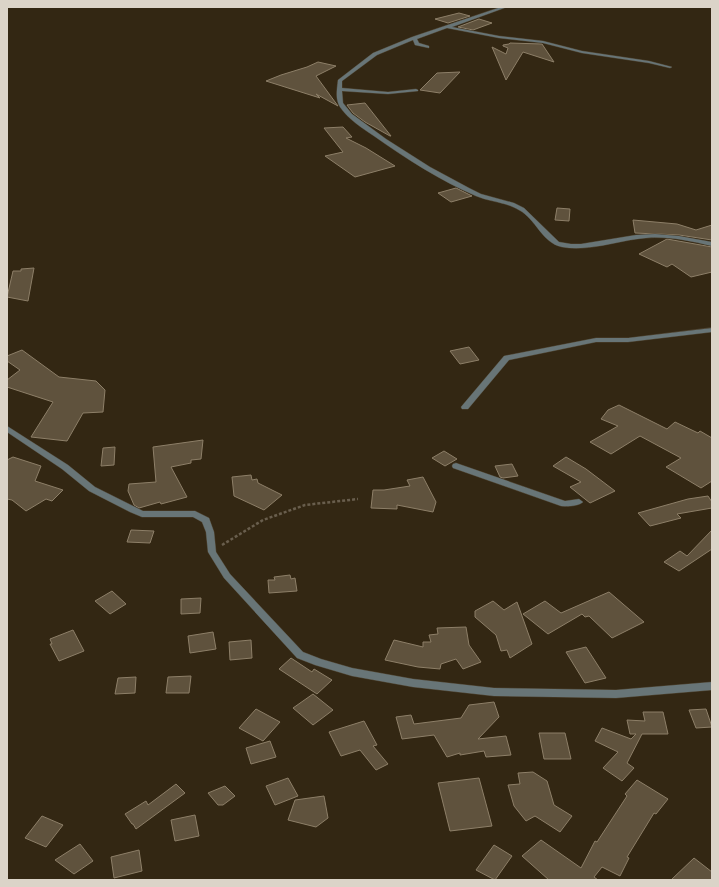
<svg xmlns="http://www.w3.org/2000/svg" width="719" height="887" font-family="'Fira Sans',sans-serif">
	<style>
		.building { fill: #5f523d; stroke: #8d7f68 }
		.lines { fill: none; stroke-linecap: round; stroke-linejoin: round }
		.minor-casing { stroke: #4e4330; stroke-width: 1 }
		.path { stroke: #695e4d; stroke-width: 2.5; stroke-dasharray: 3 2; stroke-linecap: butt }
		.minor { fill: #687577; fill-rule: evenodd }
	</style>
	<rect width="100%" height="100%" fill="#332713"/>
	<!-- building -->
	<path class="building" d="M459,13L470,16L448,23L435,19Z
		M479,19L492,23L473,30L458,27Z
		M510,43L542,44L554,62L523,52L506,80L492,47L506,54L508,48L503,46V45L509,44Z
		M318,62L336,66L316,76L338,106L316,94L320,98L266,81L281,75L307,67Z
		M460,72L440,93L420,90L437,73Z
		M365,103L391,136H390L365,122L353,113L347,105Z
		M343,127L352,137L346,138L366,148L395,166L355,177L325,156L343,152L324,128Z
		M456,188L472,196L451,202L438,193Z
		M557,208L570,209L569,221L555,220Z
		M633,220L677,224L696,230L712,225V240L679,235L635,233Z
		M667,239L712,247V272L691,277L672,264L667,267L639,254Z
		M34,268L28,301L7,297L13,271H21V269Z
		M469,347L479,360L460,364L450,351Z
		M22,350L59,377L96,381L105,390L103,412L83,413L67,441L31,437L53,402L7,387V380L20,370L7,361V356Z
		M619,405L667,429L675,422L698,433L700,431L712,438V481L701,488L666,467L681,458L640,436L611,454L590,442L618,426L601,419L608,410Z
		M203,440L201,459L191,460V463L171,467L187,497L161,504L160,502L139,508L134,505L128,491L129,484L156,482L153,447Z
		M115,447L114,465L101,466L103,448Z
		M444,451L457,459L445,466L432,458Z
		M13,457L41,466L35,481L63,490L52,501L46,499L26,511L12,500L7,499V460Z
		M566,457L586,469L615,491L590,503L570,487L581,482L553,466Z
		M512,464L518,476L503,478L500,477L495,466Z
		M251,475L252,480L257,479L258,483L282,495L264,510L234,496L232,477Z
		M423,477L436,502L433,512L397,505V509L371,508L373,490H384L410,486L407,480Z
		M708,496L712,502V508L677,514L681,518L650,526L638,513L688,499Z
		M131,530L154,531L150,543L127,542Z
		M712,530V549L679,571L664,562L680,551L687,556Z
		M290,575L291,579L295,578L297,591L269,593L268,580H275L274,577Z
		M112,591L126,604L110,614L95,601Z
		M609,592L644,622L612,638L589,616L585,617L582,614L548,634L523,614L545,601L561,613Z
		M201,598L200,613L181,614V599Z
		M493,601L504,610L517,602L532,644L510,658L507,650L501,651L496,635L475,617V611Z
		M466,627L469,645L481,662L463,669L456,659L441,664L440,669L418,667L385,660L394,640L423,647V642H431L429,635L438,634L437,628Z
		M73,630L84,651L59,661L50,644H52L50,639Z
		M213,632L216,649L190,653L188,636Z
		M251,640L252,658L230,660L229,642Z
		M586,647L606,678L585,683L566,652Z
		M291,658L312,672L314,669L332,680L317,694L279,669Z
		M191,676L189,693H166L168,677Z
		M136,677L135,693L115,694L118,678Z
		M313,694L333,710L313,725L293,708Z
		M494,702L499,717L478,739L506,736L511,755L486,757L484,751L460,755V753L447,757L434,735L402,739L396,717L411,715L414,724L461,718L469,705Z
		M256,709L280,722L263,741L239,728Z
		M706,709L712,727L696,728L689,710Z
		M643,712H663L668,734H642L627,763L634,768L622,781L603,768L618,752L595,741L602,728L631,739L636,734H630L627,720L645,721Z
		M364,721L377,745L373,746L388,764L376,770L360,750L341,756L329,732Z
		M539,733H565L571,759H544Z
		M270,741L276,757L251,764L246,748Z
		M533,772L547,781L554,805L572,816L560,832L535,816L526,821L514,806L508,785L520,784L518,773Z
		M288,778L298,796L275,805L266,786Z
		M479,778L492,826L450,831L438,783Z
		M637,780L668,799L656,814L654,813L627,857L629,858L620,876L602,867L594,877L598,880H549L522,856L541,840L581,868L595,841L597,842L627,796L625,794Z
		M176,784L185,793L136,829L133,824H132L125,814L146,801L148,805Z
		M225,786L235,796L223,805H218L208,793Z
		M324,796L328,818L316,827L288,820L295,800Z
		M195,815L199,836L175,841L171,820Z
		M42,816L63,825L46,847L25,838Z
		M80,844L93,861L74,874L55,860Z
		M494,845L512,856L495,880L476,870Z
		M139,850L142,871L114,878L111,857Z
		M694,858L712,872V880H671Z"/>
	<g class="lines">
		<!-- minor casing -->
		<g class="minor-casing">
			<path id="minor" d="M501,7H507L452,27L499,36L543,41L582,51L649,61L672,67L670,68L649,63L582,53L543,43L499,38L447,28L417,39L419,43L429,46V48L415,45L413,40L377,55L342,81V88L388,92L416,89L418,90V91L388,94L342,91L343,103L352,114L386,139L430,167L469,188L481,194L514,203L524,208L559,242L571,244H581L636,235L655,234L679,236L712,242V246C690,241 669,236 646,238C619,240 590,252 562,247C542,243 536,219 519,210C506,202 490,202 476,196C441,181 405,158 374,136C362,128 348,119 340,107C335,99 337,89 338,80L373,53L412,37Z
				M712,328V332L628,342H596L509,360L468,409H462L461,407L504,356L596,338H628Z
				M7,426L68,465L95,487L143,511H195L209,518L214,532L216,552L230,574L303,652L321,659L352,668L413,679L494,688L616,690L712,682V690L616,698L494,696L413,687L352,676L315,665L297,658L224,578L208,552L206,532L202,522L193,517H142L130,512L89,491L62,469L7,432Z
				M456,463L565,501L579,499L583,502C579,506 567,507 561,506L453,468L452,466L453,464Z"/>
		</g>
		<!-- path -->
		<path class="path" d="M222,545L263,520L305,505L358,499"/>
		<!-- minor -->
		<use href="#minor" class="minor"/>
	</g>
	<!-- border -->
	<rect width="719" height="887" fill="none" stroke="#dbd4c8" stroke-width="16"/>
</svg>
